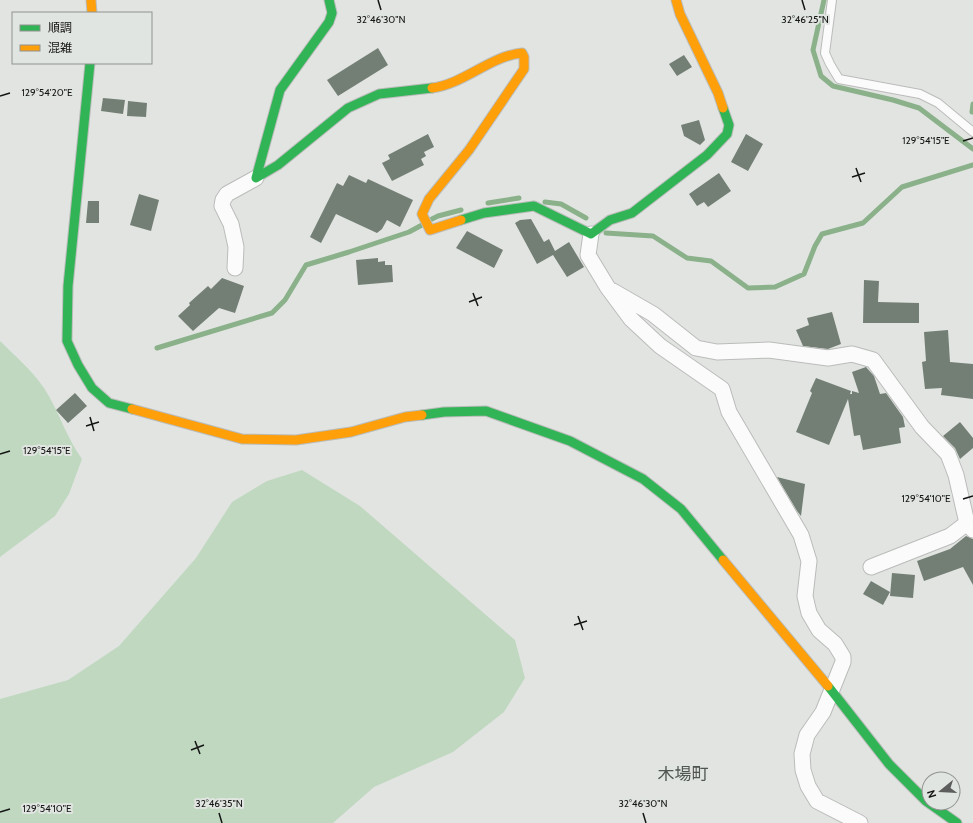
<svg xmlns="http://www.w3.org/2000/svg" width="973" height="823" font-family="Cabin,'Noto Sans JP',sans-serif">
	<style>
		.green { fill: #c0d8c0 }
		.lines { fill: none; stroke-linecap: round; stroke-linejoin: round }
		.stream { stroke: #8ab18a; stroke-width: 5 }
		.building { fill: #737f75 }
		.lane-casing { stroke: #babcba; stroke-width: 10 }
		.street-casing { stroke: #babcba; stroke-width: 17 }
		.fast-casing { stroke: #babcba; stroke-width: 11 }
		.slow-casing { stroke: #babcba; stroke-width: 11 }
		.lane { stroke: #fbfbfb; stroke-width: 8 }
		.street { stroke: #fbfbfb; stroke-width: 15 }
		.fast { stroke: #30b455; stroke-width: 9 }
		.slow { stroke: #ff9f0a; stroke-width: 9 }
		.ticks { fill: none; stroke: #141514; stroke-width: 1.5 }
		.labels { text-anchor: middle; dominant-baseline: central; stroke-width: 4; stroke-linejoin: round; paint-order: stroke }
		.quarter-label { font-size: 17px; fill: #515551; stroke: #e1e5e1 }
		.ticks-label { font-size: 10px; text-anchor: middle; fill: #141514; stroke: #e1e5e1; stroke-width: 4; stroke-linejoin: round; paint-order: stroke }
	</style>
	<rect width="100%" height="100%" fill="#e2e4e2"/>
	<!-- green -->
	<path class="green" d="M0,341C15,356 32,370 44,388C59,411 66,437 82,459L69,494L55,516L0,557Z
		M302,470L360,506L515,640L525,678L504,712L453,752L374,787L333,823H0V699L68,680L119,646L196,558L232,502L267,481Z"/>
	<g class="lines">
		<!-- stream -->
		<path class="stream" d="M824,0L813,50L821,76L833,86L893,100L919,108L973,149
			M972,112L973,104
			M545,202L561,204L586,218
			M488,203L519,198
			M430,220L438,216L461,210
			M606,233L653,236L687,258L711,261L748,288L775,287L804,274L815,246L822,234L863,223L902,187L973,165
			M157,348L272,313L285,300L306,265L349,252L409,232L422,225"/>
	</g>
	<!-- building -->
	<path class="building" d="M378,48L388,65L338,96L327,80Z
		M684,55L692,67L677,76L669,64Z
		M103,98L125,100L123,114L101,111Z
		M128,101L147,103L146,117L127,116Z
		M699,120L705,140L700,145L684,136L681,125Z
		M428,134L434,147L424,152L426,156L421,159L424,165L392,181L382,163L390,159L388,155Z
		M746,134L763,144L748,171L731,162Z
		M719,173L731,191L708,207L704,202L697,206L689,194Z
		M349,175L366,183L368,179L413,200L400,227L387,220L382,229L377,233L336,214L321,243L310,237L337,183L343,186Z
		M139,194L159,200L151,231L130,225Z
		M88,201H99V223H86Z
		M531,219L544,242L549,239L555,251L569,242L584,267L567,277L553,255L537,264L515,223L520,220Z
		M467,231L503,250L494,268L456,248Z
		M378,258V262L385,261V265H392L393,282L358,285L356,260Z
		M222,278L244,286L235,313L219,308L193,331L178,316L190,305L189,303L208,286L211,289Z
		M864,280L879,281L878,302L919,303V323H863Z
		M832,312L841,344L828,349L803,346L796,330L809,325L807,318Z
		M948,330L950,362L973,364V399L941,395L942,388L925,389L922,362L926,361L924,332Z
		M866,367L874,376L880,394L886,393L903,417L905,427L899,428L901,443L863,450L860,435L854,436L848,399L829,445L796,432L812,393L810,391L816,378L851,391L850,394H852V391L859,393L852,372Z
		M75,393L87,406L68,423L56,410Z
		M960,422L973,438V448L960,459L955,448L943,436Z
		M777,477L805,484L801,516L797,511Z
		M966,536L973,539V585L963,567L924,581L917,561L950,549Z
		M892,573L915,575L913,598L890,596Z
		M871,581L890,592L883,605L863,594Z"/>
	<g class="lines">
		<!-- lane casing -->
		<g class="lane-casing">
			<path id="lane" d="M832,0L825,53L830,64L839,79L920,94L938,103L973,132"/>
		</g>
		<!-- street casing -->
		<g class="street-casing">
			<path id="street" d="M591,234L588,255L608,288L631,319L660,346L722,389L729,412L801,535L809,561L805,596L809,613L819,630L835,644L843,657V662L823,712L807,735L802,754L803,770L808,786L817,801L860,823
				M235,268L236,247L231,224L222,206L223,200L227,194L256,178
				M613,291L653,314L696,348L717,352L769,350L828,358L852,354L873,360L922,427L948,454L956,475L967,523L973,530
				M871,567L950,536L967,523"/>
		</g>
		<!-- fast casing -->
		<g class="fast-casing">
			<path id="fast" d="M329,0L332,13L329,22L280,90L256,178L278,165L348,108L379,94L432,88
				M90,63L68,286L67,341L78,365L92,388L109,403L132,409
				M461,220L484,213L534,206L591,234L610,220L632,213L707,155L727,134L729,125L723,108
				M422,415L444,412L486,411L570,441L643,479L681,509L723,560
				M828,686L889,764L926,801L957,823"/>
		</g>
		<!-- slow casing -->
		<g class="slow-casing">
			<path id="slow" d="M91,0L92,13
				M676,0L680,14L718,93L723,108
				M432,88C464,84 490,56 522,53L524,57V69L469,150L429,199L422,214L430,230L461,220
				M132,409L242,439L296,440L351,432L405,417L422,415
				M723,560L828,686"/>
		</g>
		<!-- lane -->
		<use href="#lane" class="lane"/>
		<!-- street -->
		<use href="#street" class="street"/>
		<!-- fast -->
		<use href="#fast" class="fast"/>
		<!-- slow -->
		<use href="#slow" class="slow"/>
	</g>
	<!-- ticks -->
	<path class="ticks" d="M378,0L381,10M802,0L805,10M0,96L10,93M963,141L973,138M856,168L861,182M852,177L865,173M473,293L478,306M469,302L482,297M90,417L94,431M86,426L99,422M0,454L10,451M963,499L973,496M578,616L583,630M574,625L587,621M195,741L200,754M191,750L204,745M0,812L10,809M219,813L222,823M643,813L646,823"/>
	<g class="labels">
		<!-- quarter labels -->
		<g class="quarter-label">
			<text x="683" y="774">木場町</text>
		</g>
	</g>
	<g class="ticks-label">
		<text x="381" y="23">32°46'30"N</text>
		<text x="805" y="23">32°46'25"N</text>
		<text x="47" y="96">129°54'20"E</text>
		<text x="926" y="144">129°54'15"E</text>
		<text x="47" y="454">129°54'15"E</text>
		<text x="926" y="502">129°54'10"E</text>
		<text x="219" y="807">32°46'35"N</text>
		<text x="643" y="807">32°46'30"N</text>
		<text x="47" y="812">129°54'10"E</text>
	</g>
	<!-- legend -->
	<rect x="12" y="12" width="140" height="52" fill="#e1e5e1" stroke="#8f928f"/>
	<rect x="20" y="25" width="20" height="6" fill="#30b455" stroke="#8f928f"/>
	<text x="48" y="32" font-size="12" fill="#141514">順調</text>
	<rect x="20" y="45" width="20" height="6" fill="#ff9f0a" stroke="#8f928f"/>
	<text x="48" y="52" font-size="12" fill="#141514">混雑</text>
	<!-- north arrow -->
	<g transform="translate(941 791) rotate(252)"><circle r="19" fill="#e1e5e1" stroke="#8f928f"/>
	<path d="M0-3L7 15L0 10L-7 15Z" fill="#5c5d5c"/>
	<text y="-6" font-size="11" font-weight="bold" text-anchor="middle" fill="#141514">N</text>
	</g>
</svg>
